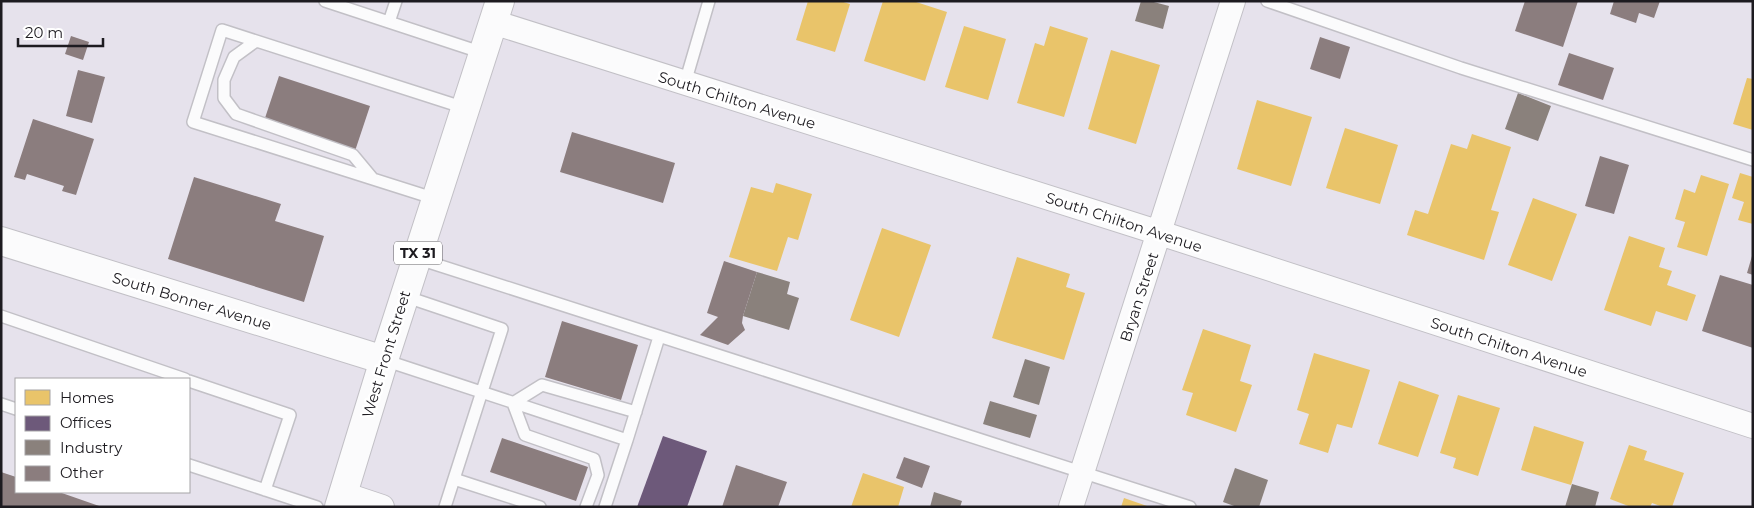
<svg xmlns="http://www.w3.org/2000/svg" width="1754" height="508" font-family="Montserrat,sans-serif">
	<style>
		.homes { fill: #e9c46a }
		.offices { fill: #6d597a }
		.industry { fill: #8a817c }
		.building { fill: #8b7d7e }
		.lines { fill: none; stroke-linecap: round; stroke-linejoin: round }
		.service-casing { stroke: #c2c0c6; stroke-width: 14 }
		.minor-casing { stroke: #c2c0c6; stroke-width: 26 }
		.tertiary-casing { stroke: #c2c0c6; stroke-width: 30 }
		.primary-casing { stroke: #c2c0c6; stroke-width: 30 }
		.service { stroke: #fbfbfc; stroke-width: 11 }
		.minor { stroke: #fbfbfc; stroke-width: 24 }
		.tertiary { stroke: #fbfbfc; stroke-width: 28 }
		.primary { stroke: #fbfbfc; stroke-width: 28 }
		.labels { text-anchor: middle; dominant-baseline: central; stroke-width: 5; stroke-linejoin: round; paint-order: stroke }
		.shield { fill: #fff; stroke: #615f63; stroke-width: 1 }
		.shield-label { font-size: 14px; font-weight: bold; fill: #1d1b20 }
		.street-label { font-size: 15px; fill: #1d1b20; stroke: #fff }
	</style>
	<rect width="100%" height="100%" fill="#e6e2ec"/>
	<!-- homes -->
	<path class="homes" d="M808,1H840L850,4L835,52L796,40Z
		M883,1H913L947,12L925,81L864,61Z
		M964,26L1006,39L988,100L945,87Z
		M1050,26L1088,38L1064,117L1017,103L1035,43L1044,46Z
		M1111,50L1160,65L1136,144L1088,129Z
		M1747,78L1753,79V130L1733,124Z
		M1257,100L1312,117L1291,186L1237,169Z
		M1345,128L1398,145L1380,204L1326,188Z
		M1472,134L1511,147L1491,210L1499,212L1484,260L1407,235L1415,210L1428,214L1451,144L1467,149Z
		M1740,173L1753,177V224L1738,220L1744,202L1732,198Z
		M1701,175L1729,184L1707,256L1677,247L1685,222L1675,219L1684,189L1695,193Z
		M776,183L812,194L798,240L788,237L777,271L729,257L751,187L773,193Z
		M1533,198L1577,214L1552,281L1508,265Z
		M882,228L931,245L899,337L850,320Z
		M1629,236L1665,248L1659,267L1672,271L1667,285L1696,295L1687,321L1656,311L1651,326L1604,310Z
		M1017,257L1070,274L1066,287L1085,293L1064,360L992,338Z
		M1203,329L1251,345L1240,381L1252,385L1236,432L1186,415L1193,393L1182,390Z
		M1314,353L1370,370L1352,428L1337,424L1328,453L1299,444L1309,414L1297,410Z
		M1399,381L1439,395L1418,457L1378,444Z
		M1458,395L1500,408L1478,476L1453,468L1456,458L1440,453Z
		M1534,426L1584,442L1571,485L1521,470Z
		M1629,445L1647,451L1644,460L1684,473L1672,507H1663L1652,503L1650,507H1631L1610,499Z
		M863,473L904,487L898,507H851Z
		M1124,498L1147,506V507H1121Z"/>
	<!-- offices -->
	<path class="offices" d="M663,436L707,451L687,507H637Z"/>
	<!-- industry -->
	<path class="industry" d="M1141,1H1150L1169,6L1163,29L1135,21Z
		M1518,93L1551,106L1538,141L1505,129Z
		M757,272L790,282L787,294L799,298L789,330L743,316Z
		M1025,359L1050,367L1039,405L1013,397Z
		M990,401L1037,415L1030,438L983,424Z
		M1235,468L1268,480L1259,507H1237L1223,502Z
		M1572,484L1599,492L1595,507H1565Z
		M934,492L962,501L960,507H930Z"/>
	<!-- building -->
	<path class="building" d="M1525,1H1578L1563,47L1515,31Z
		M1614,1H1660L1654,18L1639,13L1636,23L1610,14Z
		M71,36L89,42L83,60L65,54Z
		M1320,37L1350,47L1340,79L1310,69Z
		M1569,53L1614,68L1603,100L1558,85Z
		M78,70L105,77L92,123L66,116Z
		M279,76L370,106L355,151L264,121Z
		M33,119L94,139L76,195L62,191L64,186L27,174L25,180L14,177Z
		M572,132L675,163L663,203L560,172Z
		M1600,156L1629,165L1614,214L1585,206Z
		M194,177L281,204L275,221L324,236L304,302L168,259Z
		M1752,256H1753V275L1747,273Z
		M724,261L757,272L743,316L742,323L745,330L728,345L700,335L718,317L707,313Z
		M1720,275L1753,285V348L1702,331Z
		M562,321L638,345L621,400L545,377Z
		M502,438L588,467L576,501L490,472Z
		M904,457L930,466L922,488L896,478Z
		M736,465L787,482L778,507H722Z
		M1,472L16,477V492H59L102,507H1Z"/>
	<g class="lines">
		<!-- service casing -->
		<g class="service-casing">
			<path id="service" d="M325,1L483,53
				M1267,1L1461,68L1753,160
				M389,22L396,1
				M256,41L234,57L224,80V98L236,114L353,155L373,179
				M685,83L709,1
				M436,199L193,122L222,30L465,108
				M416,258L1190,507
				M404,296L502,329L445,507
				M1,316L185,379
				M384,360L627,440L605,507
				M189,381L290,415L265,490
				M1,404L16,409
				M627,440L659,337
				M189,465L317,507
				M454,479L540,507
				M586,507L598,475L594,459L525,435L513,403L542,385L636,412"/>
		</g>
		<!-- minor casing -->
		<g class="minor-casing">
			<path id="minor" d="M493,22L1160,233L1753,426
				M343,494L382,507
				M1071,507L1233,1"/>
		</g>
		<!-- tertiary casing -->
		<g class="tertiary-casing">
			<path id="tertiary" d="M1,241L384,360"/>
		</g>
		<!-- primary casing -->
		<g class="primary-casing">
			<path id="primary" d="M339,507L384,360L500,1"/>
		</g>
		<!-- service -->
		<use href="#service" class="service"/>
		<!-- minor -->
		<use href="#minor" class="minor"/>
		<!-- tertiary -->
		<use href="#tertiary" class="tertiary"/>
		<!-- primary -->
		<use href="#primary" class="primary"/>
	</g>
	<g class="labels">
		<!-- shield labels -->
		<rect class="shield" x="394" y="241.5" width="48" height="23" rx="4"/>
		<g class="shield-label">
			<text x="418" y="253">TX 31</text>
		</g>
		<!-- street labels -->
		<g class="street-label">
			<text transform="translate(737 100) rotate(17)">South Chilton Avenue</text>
			<text transform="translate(1124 222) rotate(18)">South Chilton Avenue</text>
			<text transform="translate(1139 297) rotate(-72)">Bryan Street</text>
			<text transform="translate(192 301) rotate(17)">South Bonner Avenue</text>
			<text transform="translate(1509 347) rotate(18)">South Chilton Avenue</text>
			<text transform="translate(386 354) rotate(-73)">West Front Street</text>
		</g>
	</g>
	<!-- border -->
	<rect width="1754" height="508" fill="none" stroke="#1d1b20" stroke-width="5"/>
	<!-- legend -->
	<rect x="15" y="378" width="175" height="115" fill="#ffffff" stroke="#a5a4a6"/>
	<rect x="25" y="390" width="25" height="15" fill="#e9c46a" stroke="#a5a4a6"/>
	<text x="60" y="403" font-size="15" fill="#1d1b20">Homes</text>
	<rect x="25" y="416" width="25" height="15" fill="#6d597a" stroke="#a5a4a6"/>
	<text x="60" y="428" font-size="15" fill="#1d1b20">Offices</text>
	<rect x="25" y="440" width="25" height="15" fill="#8a817c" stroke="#a5a4a6"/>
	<text x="60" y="453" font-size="15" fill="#1d1b20">Industry</text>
	<rect x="25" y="466" width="25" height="15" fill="#8b7d7e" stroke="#a5a4a6"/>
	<text x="60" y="478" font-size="15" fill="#1d1b20">Other</text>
	<!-- scale -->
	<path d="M18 38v8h85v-8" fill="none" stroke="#1d1b20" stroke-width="2.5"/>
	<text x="25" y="38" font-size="15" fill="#1d1b20" stroke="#ffffff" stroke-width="4" paint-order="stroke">20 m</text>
</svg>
